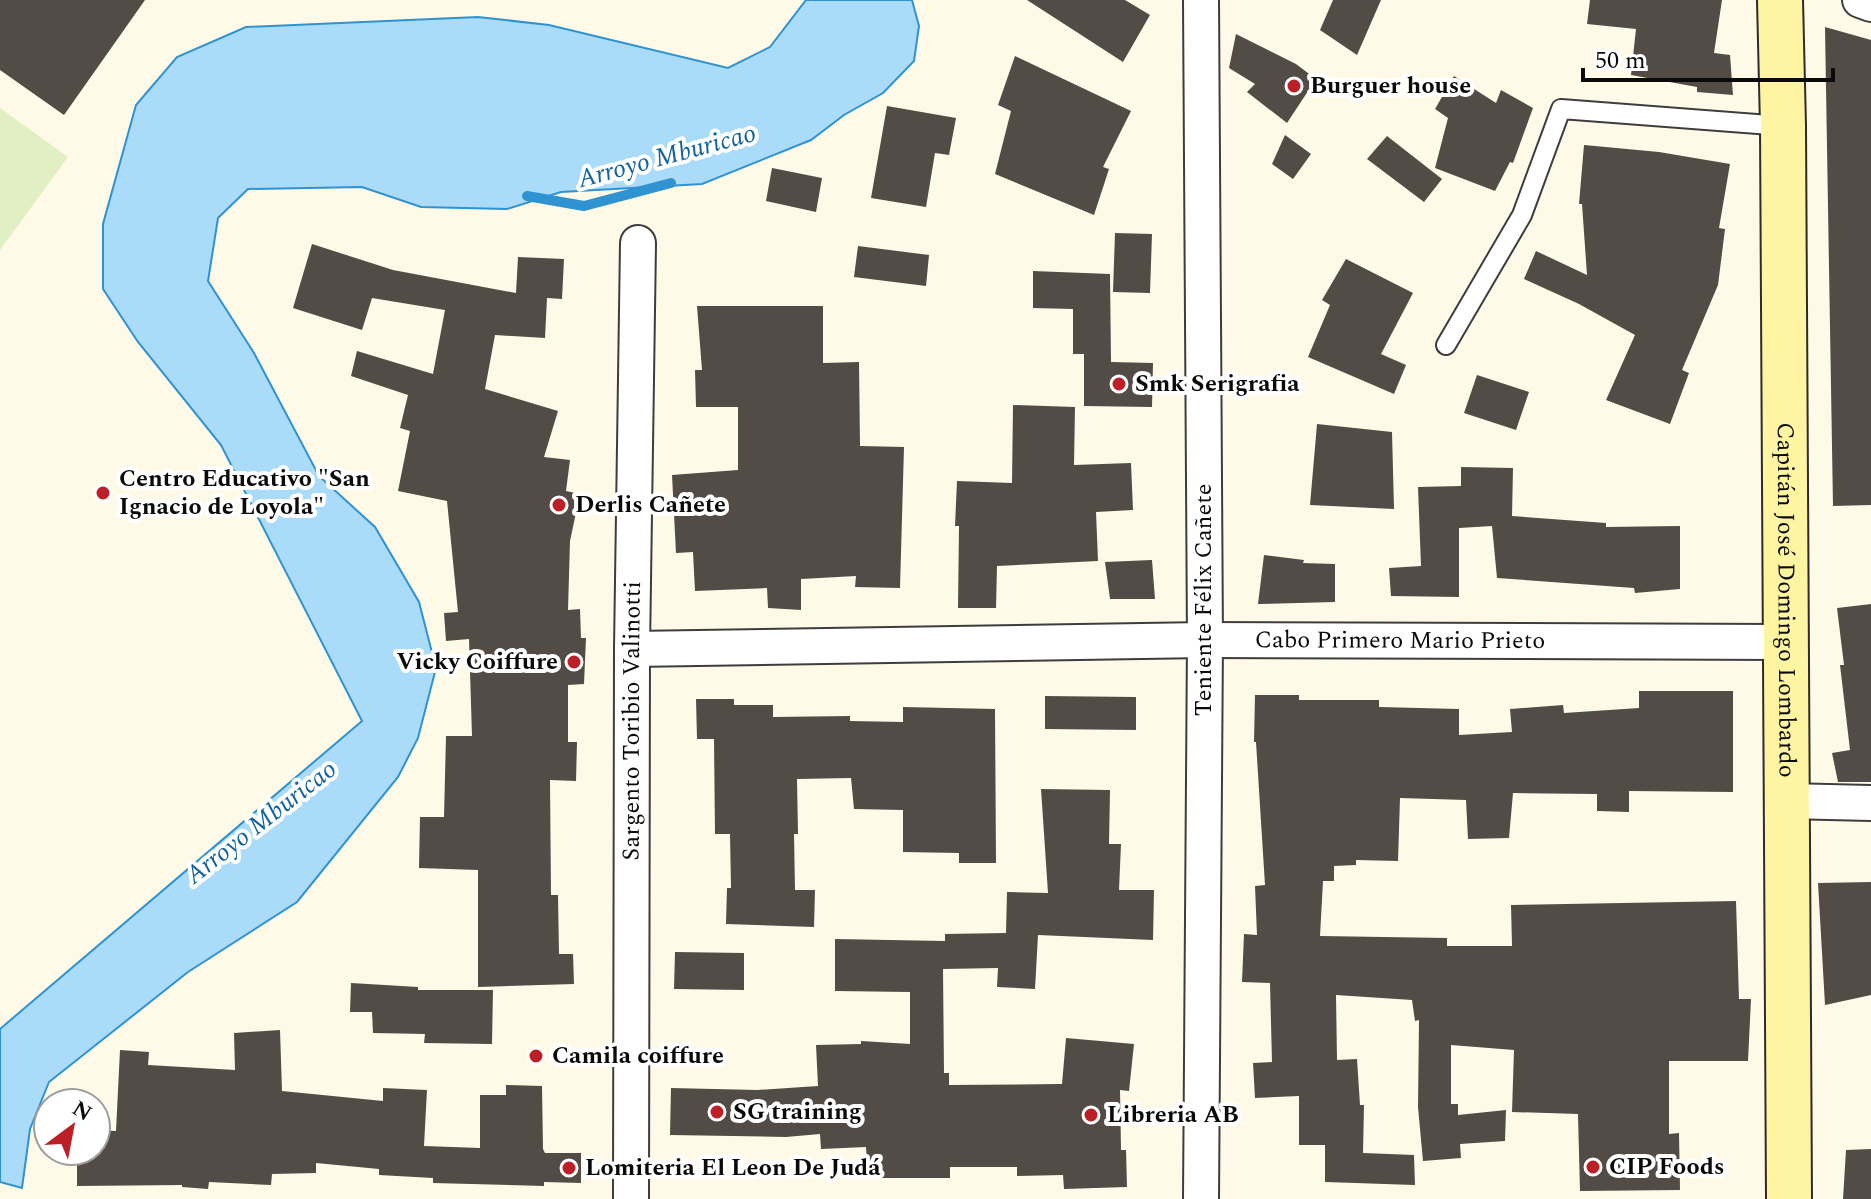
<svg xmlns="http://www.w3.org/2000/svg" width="1871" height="1199" font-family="Spectral,serif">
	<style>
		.pitch { fill: #e1f0c3 }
		.water { fill: #aadbf8; stroke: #2f92d1; stroke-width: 2 }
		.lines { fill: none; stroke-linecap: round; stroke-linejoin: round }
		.stream { stroke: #2f92d1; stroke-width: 10 }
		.building { fill: #534b46 }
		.lane-casing { stroke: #3d3d3d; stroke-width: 22 }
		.street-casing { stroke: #3d3d3d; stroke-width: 38 }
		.secondary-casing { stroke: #2c2c2c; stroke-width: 48 }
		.lane { stroke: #fff; stroke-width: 18 }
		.street { stroke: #fff; stroke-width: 34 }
		.secondary { stroke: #fff4a2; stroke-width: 44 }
		.poi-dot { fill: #bd1f27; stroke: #fff; stroke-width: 3 }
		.labels { text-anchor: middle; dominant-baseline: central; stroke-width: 8; stroke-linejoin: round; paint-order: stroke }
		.poi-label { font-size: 24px; font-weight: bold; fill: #0a0a0a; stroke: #fff; text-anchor: start }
		.street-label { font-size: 24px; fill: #0a0a0a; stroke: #fff }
		.water-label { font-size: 26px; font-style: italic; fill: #11629e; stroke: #fff }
	</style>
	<rect width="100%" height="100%" fill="#fffae7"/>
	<!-- pitch -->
	<path class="pitch" d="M0,108L68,157L0,250Z"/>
	<!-- water -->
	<path class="water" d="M806,0H912L919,26L914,61L883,93L844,115L811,140L702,184L561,192L507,209L421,207L362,187L248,189L218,218L208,281L254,353L319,476L375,527L419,602L436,668L418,738L398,777L297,902L188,972L49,1082L30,1129L22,1188L0,1182V1029L362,721L221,445L138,342L103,289V224L136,105L177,57L246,27L478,17L549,25L728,68L770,47Z"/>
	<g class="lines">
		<!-- stream -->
		<path class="stream" d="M527,196L584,206L671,183"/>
	</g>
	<!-- building -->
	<path class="building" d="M0,0H145L64,115L0,70Z
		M1027,0H1125L1150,15L1123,62Z
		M1333,0H1381L1357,55L1320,30Z
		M1590,0H1722L1714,53L1730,55L1733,95L1697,92V87L1631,75L1636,29L1587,24Z
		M1825,27L1871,40V505L1833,506Z
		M1236,34L1296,64L1316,79L1287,123L1247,92L1255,84L1229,68Z
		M1015,56L1131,111L1103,167L1109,169L1094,215L995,174L1011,111L998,105Z
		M1454,76L1496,103L1501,90L1533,108L1513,163L1510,162L1495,191L1435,168L1448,118L1435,109Z
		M887,106L956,118L949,155L935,153L926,207L871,198Z
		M1285,135L1311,154L1293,179L1272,164Z
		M1387,136L1442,179L1424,202L1367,159Z
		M1584,145L1659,152L1730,164L1719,228L1725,229L1718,285L1682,370L1689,373L1670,424L1606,400L1635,335L1579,304L1524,279L1536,251L1587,275L1582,204H1579Z
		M772,168L822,178L816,212L766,201Z
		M1115,233L1152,234L1150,293L1113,292Z
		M312,244L393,270L516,293L518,257L564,259L562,299L547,298L545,338L495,335L485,389L558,411L544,457L570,460L566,491L580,494L570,541L568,610L580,609L581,638H586L584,684L568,685V742H577L576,781L550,780L551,895H558L559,954H573L574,984L478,987V870L419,868L420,817H444L446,736H472L469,639L446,641L444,613L458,612L447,501L398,491L410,431L400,428L408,395L351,376L357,351L433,374L445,310L372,298L362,330L293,308Z
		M858,246L929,255L926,286L854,277Z
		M1346,259L1413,293L1381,354L1406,365L1394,394L1308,357L1330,305L1322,300Z
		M1033,271L1110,274L1111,362L1153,363L1152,407L1084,406V354H1073V309L1033,308Z
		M697,306H823V363L859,362L860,446L904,447L900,588L855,587L856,576L801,579V610L768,608L767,588L695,591L693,552L676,553L672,475L738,470V407H696L695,370H702Z
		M1477,375L1529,392L1516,430L1464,413Z
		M1013,405L1075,407L1074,465L1131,463L1133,510L1096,512L1098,561L997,566L996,608H958L959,526H955L957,481L1012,483Z
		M1317,424L1392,432L1394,509L1310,505Z
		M1461,467L1513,468L1512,516L1606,523V527L1680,526V589L1635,593L1634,588L1497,578L1492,526L1459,528V597L1391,596L1389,568L1421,566L1418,487L1461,486Z
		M1264,555L1304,560L1303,563L1335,564V602L1258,604Z
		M1152,560L1155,599H1110L1105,562Z
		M1871,604V782H1838L1832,753L1850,750L1840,665H1844L1837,608Z
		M1639,691H1733V792L1629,791V812L1597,811V794L1513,793L1509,838L1468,839L1466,800L1400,798L1398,861L1356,860V865L1334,866V881H1323L1320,936L1447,938V946H1512L1511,905L1736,901L1739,999H1751L1748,1061H1669V1134L1679,1133L1680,1190L1580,1191L1578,1114L1512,1112L1514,1050L1451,1045V1104H1458V1115L1506,1110L1505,1141L1460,1144L1461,1158L1423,1161L1418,1107L1419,1020L1415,1021L1412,1000L1336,995L1337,1060L1357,1059L1360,1105H1364L1363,1153L1414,1155L1415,1185L1325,1182V1145H1299V1096L1255,1098L1253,1063L1272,1062L1270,983L1242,982L1244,934L1257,935L1255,886L1265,885L1256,742H1254L1255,695H1299V700H1379V707L1459,709V735L1512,732L1510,709L1563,705L1564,713L1639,708Z
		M1045,696L1136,697V730L1045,729Z
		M696,699H734V705H773V717L850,716V721L903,722V707L995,709L996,863H959V853L903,852V810L854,809L851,778L797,779L798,834H794L795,890H815L814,927L726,924L727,888H731L730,834H715L714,739H697Z
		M1041,789L1110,790L1109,844H1121L1119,890H1154L1153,940L1038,935L1035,989L997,987L998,968L943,969L944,1073H949V1085L1062,1084L1066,1038L1134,1044L1129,1091L1120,1090L1121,1150H1126L1127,1187L1064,1189L1063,1175L1017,1176V1167H950V1178H868L866,1147L821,1149L820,1134L786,1137L670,1135L671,1088L757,1090L818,1086L816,1045L861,1044V1041L910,1044V992L835,991V939L945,941V934L1006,933L1007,892L1048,893Z
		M1871,882V995L1825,1005L1818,883Z
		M675,952L744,953V990L674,989Z
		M351,983L418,987V990H493L492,1044L424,1043L425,1034L373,1033L372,1012H350Z
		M280,1030L282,1091L383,1101V1088L427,1090L424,1146L480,1148V1095H506V1085L542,1086L543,1149L545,1153H581V1183L544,1182V1186L433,1183V1178L379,1175V1169L316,1163V1173L272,1174L271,1185L209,1182L208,1189L182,1187V1185L77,1186V1151H96V1130L116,1131L120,1050L149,1052L148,1065L235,1070L234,1033Z
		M1871,1149V1199H1843L1846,1150Z"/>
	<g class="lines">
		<!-- lane casing -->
		<g class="lane-casing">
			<path id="lane" d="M1446,345L1522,215L1561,109L1783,126"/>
		</g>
		<!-- street casing -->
		<g class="street-casing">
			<g id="street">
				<path d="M1860,0L1871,4"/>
				<path id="s1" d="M632,649L1205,640L1784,642"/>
				<path d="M1786,801L1871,803"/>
				<path id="s2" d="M631,1199L632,649L638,243"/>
				<path d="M1201,1199L1205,640L1201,0"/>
			</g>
		</g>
		<!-- secondary casing -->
		<g class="secondary-casing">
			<g id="secondary">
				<path id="s3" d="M1780,0L1783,126L1789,1199"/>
			</g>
		</g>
		<!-- lane -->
		<use href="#lane" class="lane"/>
		<!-- street -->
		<use href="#street" class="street"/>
		<!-- secondary -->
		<use href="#secondary" class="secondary"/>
	</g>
	<!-- markers -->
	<g class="poi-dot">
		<circle cx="1294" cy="86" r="8"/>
		<circle cx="1119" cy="384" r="8"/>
		<circle cx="103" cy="493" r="8"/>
		<circle cx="559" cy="505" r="8"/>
		<circle cx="574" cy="662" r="8"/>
		<circle cx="536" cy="1056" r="8"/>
		<circle cx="717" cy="1112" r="8"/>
		<circle cx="1091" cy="1115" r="8"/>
		<circle cx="1593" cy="1167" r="8"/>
		<circle cx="569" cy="1168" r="8"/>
	</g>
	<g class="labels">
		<!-- poi labels -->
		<g class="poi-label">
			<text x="1310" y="86">Burguer house</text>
			<text x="1135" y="384">Smk Serigrafia</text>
			<text x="119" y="479">Centro Educativo "San<tspan x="119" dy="28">Ignacio de Loyola"</tspan></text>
			<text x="575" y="505">Derlis Cañete</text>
			<text x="558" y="662" text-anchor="end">Vicky Coiffure</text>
			<text x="552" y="1056">Camila coiffure</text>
			<text x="733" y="1112">SG training</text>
			<text x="1107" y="1115">Libreria AB</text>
			<text x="1609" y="1167">CIP Foods</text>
			<text x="585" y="1168">Lomiteria El Leon De Judá</text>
		</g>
		<!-- street labels -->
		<g class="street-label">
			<text stroke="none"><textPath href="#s3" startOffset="600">Capitán José Domingo Lombardo</textPath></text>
			<text transform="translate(1204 600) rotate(-90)">Teniente Félix Cañete</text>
			<text stroke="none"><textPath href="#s1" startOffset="768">Cabo Primero Mario Prieto</textPath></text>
			<text stroke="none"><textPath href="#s2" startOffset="478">Sargento Toribio Valinotti</textPath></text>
		</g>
		<!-- water labels -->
		<g class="water-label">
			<text transform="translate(667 156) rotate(-15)">Arroyo Mburicao</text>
			<text transform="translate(261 822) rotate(-38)">Arroyo Mburicao</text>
		</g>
	</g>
	<!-- north arrow -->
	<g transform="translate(72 1127) rotate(32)"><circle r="38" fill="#ffffff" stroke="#9d9d9d" stroke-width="2"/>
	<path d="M0-6L14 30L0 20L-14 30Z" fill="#bd1f27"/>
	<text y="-12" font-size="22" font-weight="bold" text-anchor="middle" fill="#0a0a0a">N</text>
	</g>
	<!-- scale -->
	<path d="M1583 68v12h250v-12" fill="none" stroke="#0a0a0a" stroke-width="4"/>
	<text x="1595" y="68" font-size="24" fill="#0a0a0a" stroke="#ffffff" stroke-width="6" paint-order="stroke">50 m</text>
</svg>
